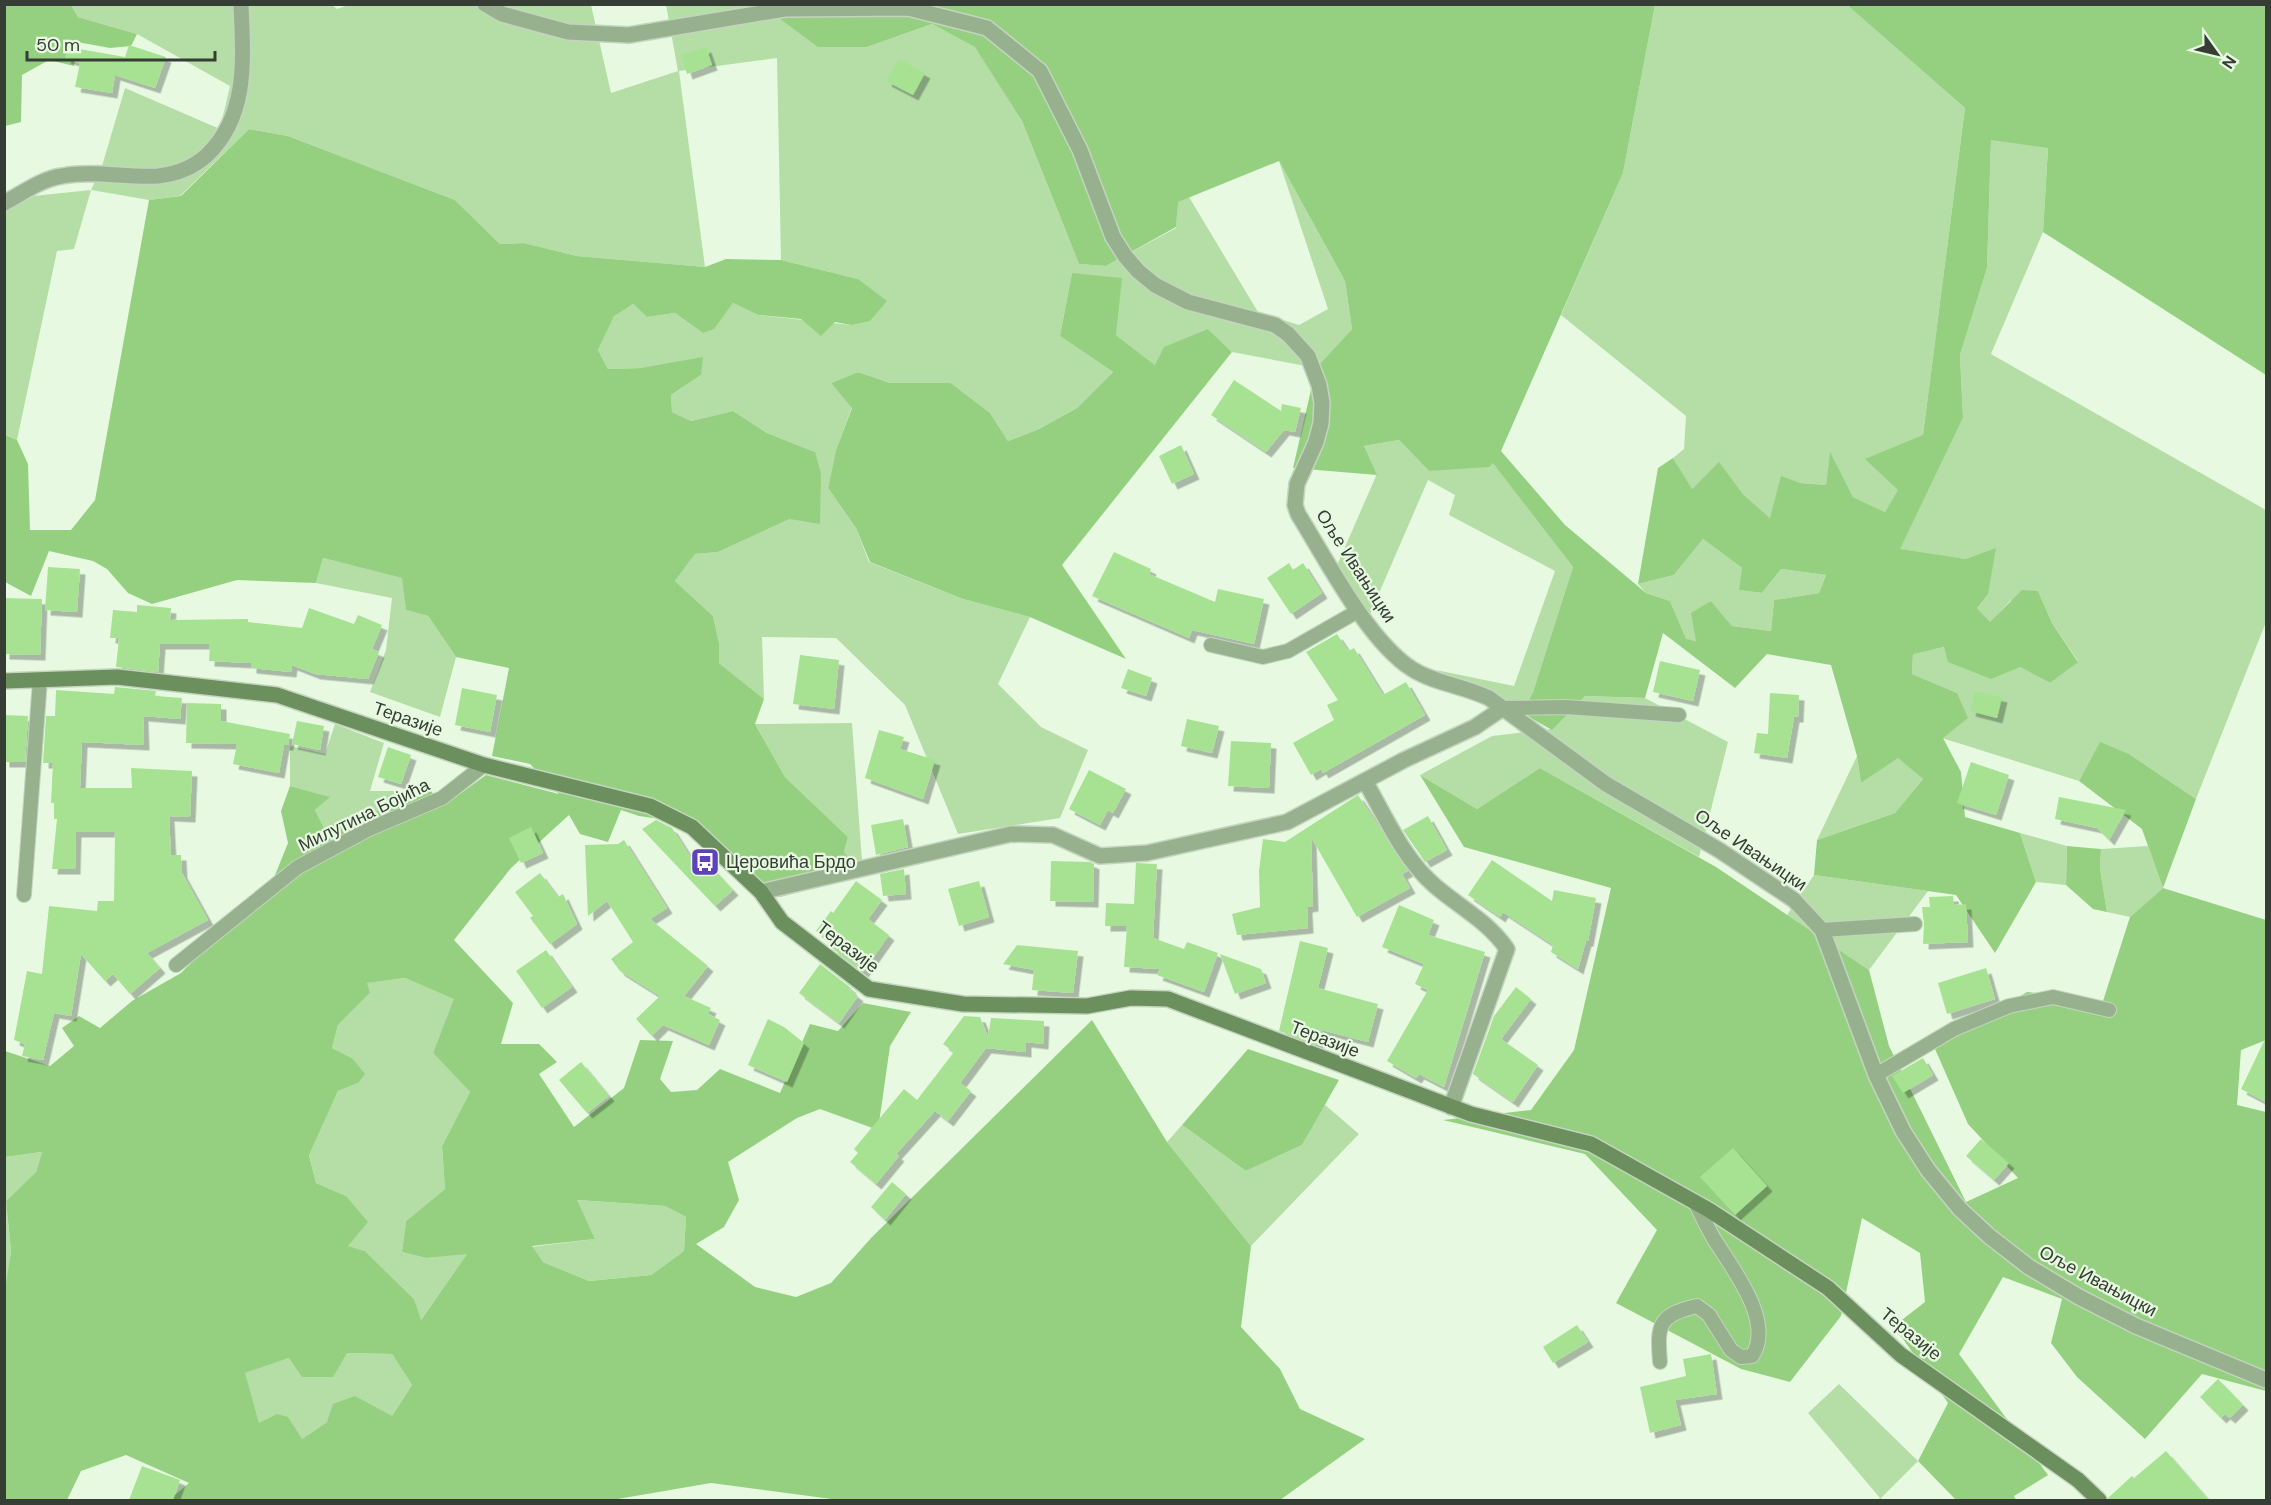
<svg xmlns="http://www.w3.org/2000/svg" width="2271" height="1505" font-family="'DM Sans',sans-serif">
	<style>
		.green { fill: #b5dea7 }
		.forest { fill: #95d081; fill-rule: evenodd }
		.building { fill: #a7e293; filter: url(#shadow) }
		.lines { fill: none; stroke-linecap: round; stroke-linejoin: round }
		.lane-casing { stroke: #c4d4be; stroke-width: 16 }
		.street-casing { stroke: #c4d4be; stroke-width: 18 }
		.secondary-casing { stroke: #c4d4be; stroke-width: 18 }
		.lane { stroke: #97b18f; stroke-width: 14 }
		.street { stroke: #97b18f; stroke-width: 15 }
		.secondary { stroke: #6b905e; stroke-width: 15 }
		.labels { text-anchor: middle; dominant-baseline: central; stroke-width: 4.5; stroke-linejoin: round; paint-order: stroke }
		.street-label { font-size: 18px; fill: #363d34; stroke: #e7fae1 }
		.poi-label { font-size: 18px; fill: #363d34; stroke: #e7fae1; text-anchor: start }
	</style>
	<defs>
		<filter id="shadow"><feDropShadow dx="5.5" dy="5.5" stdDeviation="0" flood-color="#0004"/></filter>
	</defs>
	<rect width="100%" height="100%" fill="#e7fae1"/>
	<!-- green -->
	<path class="green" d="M331,4L337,9L351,4L591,5L611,93L678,71L666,5H763L867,47L932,24L976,47L1022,121L1079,264L1106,266L1176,228L1177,202L1189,197L1258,312L1299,325L1328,309L1279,161L1345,281L1352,329L1316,368L1232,352L1208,329L1155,365L1116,335L1072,273L1060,336L1113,372L1077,408L1039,429L1008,441L990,413L951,383H890L858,372L831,383L852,407L836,450L828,488L856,528L869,562L963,599L1030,617L998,684L1041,727L1088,750L1060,818L958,834L905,705L836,638L762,637L764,699L719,663V643L713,616L675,581L695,554L718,552L790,519L815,452L767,433L733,411L691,421L672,412L671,395L701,375L641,368L608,369L598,350L614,315L633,304L647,317L675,313L703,333L714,328L733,303L758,315L851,325L858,279L781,260L777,58L679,71L705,267L577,256L524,243L500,244L455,200L288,136L249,129L180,196L149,200L91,190L74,249L57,251L17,440L5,434L4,199L91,190L102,166L125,88L220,129L230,86L137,34L78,17L71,5Z
		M1655,5H1847L1965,108L1923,435L1898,491L1885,512L1853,497L1830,454L1826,485L1800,483L1770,518L1743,494L1719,463L1691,490L1673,458L1684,449L1686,416L1561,315L1623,173Z
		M1991,139L2048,147L2043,232L1991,354L2266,510V622L2196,799L2129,754L2100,743L2079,781L1942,738L1957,693L1912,674L1913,653L1945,647L2020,667L2050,683L2078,661L2052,623L2038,591L2010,601L1990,623L1977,608L1966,559L1899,550L1963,418L1960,355L1987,268Z
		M1399,440L1429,471L1493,462L1573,567L1533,692L1522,713L1436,670L1514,686L1555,571L1449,515L1455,495L1428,480L1370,614L1335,570L1376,476L1364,446Z
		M1703,539L1742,568L1740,590L1762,593L1781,569L1826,575L1819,593L1774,600L1771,631L1732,626L1711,601L1697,641L1686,640L1670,601L1646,593L1638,584L1674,575Z
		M323,558L403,578L406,610L428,616L456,657L440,717L370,692L386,650L392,598L316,583Z
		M1585,696L1645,698L1728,742L1699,857L1540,768L1477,809L1420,775L1492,736L1552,729Z
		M852,723L863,875L844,852L848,837L785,777L755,724Z
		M335,724L384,743L370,791H431L353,820L324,828L315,810L329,797L290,786V746L325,754Z
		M1857,756L1861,783L1898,757L1923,779L1895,813L1817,840Z
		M2020,833L2067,846L2066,885L2036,882Z
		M2148,846L2163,888L2130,917L2107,912L2100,869L2101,849Z
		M1814,875L1928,891L1869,970L1787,915Z
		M405,978L455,999L433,1053L470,1092L442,1146L445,1189L406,1221L402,1252L426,1258L468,1253L420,1321L414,1299L365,1251L347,1246L346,1196L316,1183L309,1154L338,1091L358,1083L352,1058L332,1048L338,1025L370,993L366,983Z
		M1324,1104L1359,1134L1251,1246L1167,1142L1182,1125L1246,1171L1302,1145Z
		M42,1152L36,1172L6,1201L11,1251L5,1297V1157Z
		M576,1200L665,1206L686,1217L684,1251L651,1275L589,1281L543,1262L531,1247L595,1239Z
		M347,1353L392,1354L412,1385L392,1416L327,1422L302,1439L259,1424L244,1373L289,1358Z
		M1839,1384L1918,1461L1881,1498L1882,1500H1878L1880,1498L1808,1413Z"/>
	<!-- forest -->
	<path class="forest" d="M5,5H71L78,17L137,34L131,46L110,48L77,42L74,66L49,60L22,75L21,122L5,126Z
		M761,5H1655L1623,173L1501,451L1565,525L1646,593L1670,601L1686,639L1696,641L1691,613L1711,601L1732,626L1771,631L1774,600L1819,593L1826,575L1781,569L1762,593L1739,590L1742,568L1703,539L1674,575L1638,584L1658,468L1673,458L1692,489L1719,462L1743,494L1770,518L1781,476L1800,483L1826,485L1830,452L1853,497L1885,512L1898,490L1865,459L1923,435L1965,108L1847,5H2266V375L2043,232L2048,148L1991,140L1987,268L1960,355L1963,418L1900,549L1966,559L1996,548L1988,594L1977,608L1990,622L2022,590L2038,591L2052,623L2078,662L2050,683L2020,667L1991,679L1948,662L1944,647L1913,654L1912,674L1957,693L1968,718L1943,738L1961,772L1965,817L2020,833L2036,882L1995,953L1956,895L1814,875L1817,840L1895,813L1923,779L1898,758L1861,783L1857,756L1831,665L1767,654L1735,688L1663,633L1645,698L1585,696L1552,730L1522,713L1533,692L1573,567L1493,463L1489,467L1429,471L1399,440L1364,446L1377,475L1293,468L1316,368L1352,329L1345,281L1279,161L1178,202L1176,227L1106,266L1079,264L1022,121L975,47L932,24L867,47H818Z
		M249,129L288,136L455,200L500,244L524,243L577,256L705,267L726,259L781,260L858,279L887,301L870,321L851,325L835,322L821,336L801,319L758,315L733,303L714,329L703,333L675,313L647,317L633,304L614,316L598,350L608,369L641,368L703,357L701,375L671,395L672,412L691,421L733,411L767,433L815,452L821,474L820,524L790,519L718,552L695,554L675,581L713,616L719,643V663L764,699L755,724L785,777L848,837L844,852L863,875L780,897L735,858L701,825L639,816L621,810L608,842L580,834L569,815L511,868L454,940L513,1003L501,1044H539L557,1062L539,1074L574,1127L624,1088L640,1040L673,1041L660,1079L671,1092L697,1090L720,1069L780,1093L810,1024L838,1031L863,1003L911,1012L890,1046L878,1130L820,1109L797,1118L728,1162L739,1200L724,1227L696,1244L755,1287L796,1297L831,1283L872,1237L1092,1020L1167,1142L1251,1246L1241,1327L1280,1369L1300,1409L1365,1439L1280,1500H839L711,1483L612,1500H169L189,1483L126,1455L81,1471L67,1500H5L4,1297L11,1251L6,1201L36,1172L42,1152L5,1157V1051L50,1066L74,1046L62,1028L79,1016L100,1028L132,1001L181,973L273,880L288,843L281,811L290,786L330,797L315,810L324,828L353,820L431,791L443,806L486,775L559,794L530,764L492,756L509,668L456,657L428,616L406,610L402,578L323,558L316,583L237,580L152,604L128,593L107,569L93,561L49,551L31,596L5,582L4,434L17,440L28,464L30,530H71L95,500L149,200L181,196ZM405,978L454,999L433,1053L470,1092L442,1146L445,1189L406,1221L402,1252L426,1258L467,1254L421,1320L414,1299L365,1251L348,1246L368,1222L346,1196L316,1183L309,1155L338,1091L358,1083L365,1074L352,1058L332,1048L338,1025L370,993L367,983ZM577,1200L665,1206L686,1217L684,1251L651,1275L589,1281L543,1262L532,1246L595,1239ZM347,1353L392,1354L412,1385L392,1416L355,1396L333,1404L327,1422L302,1439L288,1417L277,1414L259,1423L245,1373L289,1358L302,1377H333Z
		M1072,273L1122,278L1116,335L1155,365L1164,347L1208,329L1232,352L1062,565L1126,659L1030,617L963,599L870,562L856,528L828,488L836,450L852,408L831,383L858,372L890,383H951L990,413L1008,441L1039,429L1077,408L1113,372L1060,336Z
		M2100,742L2129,754L2196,799L2163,888L2266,920V1040L2241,1050L2237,1105L2266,1112V1391L2202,1374L2145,1439L2077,1377L2051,1343L2062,1299L2003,1277L1959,1354L2048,1475L2014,1496L2016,1500H1956L1918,1461L1948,1403L1894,1326L1925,1302L1920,1253L1862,1218L1841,1316L1790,1382L1741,1369L1616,1303L1657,1230L1585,1154L1443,1120L1531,1110L1574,1050L1611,888L1464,847L1420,775L1477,809L1540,768L1716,867L1869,970L1889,1046L1966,1202L2018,1178L1968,1124L1935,1049L2027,992L2103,1001L2130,917L2163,888L2142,829L2079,781Z
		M2067,846L2101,849L2100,869L2107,912L2093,909L2066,885Z
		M1248,1049L1339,1080L1302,1145L1246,1171L1182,1125Z"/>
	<!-- building -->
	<path class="building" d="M129,45L166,57L155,88L115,75L112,93L75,87L80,63L65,58L68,47L125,57Z
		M706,47L712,65L687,74L681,55Z
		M899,59L925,73L913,95L886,81Z
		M1234,380L1281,411L1282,404L1301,408L1295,432L1284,430L1266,452L1211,415Z
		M1181,445L1194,474L1172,484L1159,456Z
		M1114,552L1151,569L1149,574L1215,602L1218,589L1264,599L1254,644L1192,630L1189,638L1092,596Z
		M1289,563L1293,570L1303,563L1322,593L1291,614L1267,578Z
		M48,567L80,569L77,612L45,610Z
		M4,598L42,599L40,655L4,654Z
		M137,605L171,608L170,620L248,619V622L302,628L309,608L354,624L358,615L382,625L372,649L379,652L368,679L315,674L292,665L291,672L251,668V663L209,661L210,644H160L158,672L116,667L119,638H110L113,610L137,612Z
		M1337,634L1348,651L1354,648L1383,695L1406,682L1425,715L1323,773L1321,769L1311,775L1293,743L1334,720L1327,705L1338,700L1306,652Z
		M800,655L839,660L834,709L793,704Z
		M1660,661L1700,670L1693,701L1653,692Z
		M1128,669L1152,678L1146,696L1121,688Z
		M115,687L156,691L155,696L182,698L180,719L143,716L144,745L82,742L80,788H132L131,768L192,771L190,817L169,816L171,855H181L182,873L208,920L147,953L160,968L130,994L113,974L105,981L81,954L71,1016L54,1013L43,1060L22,1056L25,1044L14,1040L27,971L42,974L49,906L97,911L98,901H114L115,832H76L75,869H52L57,819H54V803H51L53,763H43L46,716H55L56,690L114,694Z
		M462,688L497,695L490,732L455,725Z
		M1975,691L2002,697L1997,718L1970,711Z
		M1770,693L1799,695L1798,717H1794L1787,758L1754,753L1757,733L1768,734Z
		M187,703L221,704V721L290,734L288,745H284L279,773L233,764L237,744L186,743Z
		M4,715L28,716L25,762H4Z
		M1187,719L1219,726L1212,753L1181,746Z
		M297,721L324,726L320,750L292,744Z
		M879,730L904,737L900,749L935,760L923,799L865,778Z
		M1231,741L1271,743L1269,788L1228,786Z
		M388,747L411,755L401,784L378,777Z
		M1971,762L2009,775L1996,815L1957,803Z
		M1089,770L1126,789L1113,813L1108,810L1100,825L1069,809Z
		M1358,795L1408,871L1402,874L1410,888L1357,917L1311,837L1313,906L1307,907L1308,928L1237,935L1232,914L1260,907L1259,871L1263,839L1285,842Z
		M2059,797L2126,810L2109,840L2097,828L2055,819Z
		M1428,816L1447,850L1425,862L1403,830Z
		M903,819L908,847L876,855L871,825Z
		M656,820L672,828L700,872L709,864L733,890L715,906L642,829Z
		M531,827L543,853L521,863L509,838Z
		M624,840L667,908L650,919L708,966L684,996L711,1008L708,1014L720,1020L709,1045L663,1025L652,1036L636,1019L660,996L620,971L611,959L633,942L607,901L588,916L585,845L618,844Z
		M1492,860L1552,901L1554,890L1596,898L1588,941H1586L1578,969L1551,952L1553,945L1503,912L1500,917L1468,895Z
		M1051,861L1090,862L1094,864L1093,902L1050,901Z
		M1136,863L1157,864L1153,938L1184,949L1187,942L1218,953L1204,992L1157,975L1160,969L1124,967L1127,926H1105L1106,903L1134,904Z
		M904,869L906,894L883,896L880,874Z
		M540,873L558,897L563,894L577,924L550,944L530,918L533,916L515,892Z
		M856,881L882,900L868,919L889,935L863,972L832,948L835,944L816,931L831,911L833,913Z
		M979,881L989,917L959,926L948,889Z
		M1953,896L1954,905L1966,904L1968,942L1923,944L1924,924L1922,907H1930L1929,897Z
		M1399,905L1434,920L1428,935L1485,952L1444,1087L1419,1074L1416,1078L1387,1061L1428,990L1415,984L1424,964L1382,947Z
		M1300,941L1328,948L1318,988L1378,1004L1368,1042L1322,1030L1317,1045L1279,1031Z
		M1017,945L1078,951L1073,993L1032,990L1034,970L1003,964Z
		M546,950L572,987L542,1008L516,971Z
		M1220,954L1261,969L1266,983L1235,994Z
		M820,964L851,988L850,990L858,996L839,1023L799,993Z
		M1986,968L1995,999L1947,1014L1938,983Z
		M1516,987L1531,999L1501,1039L1538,1065L1513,1102L1473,1074L1494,1016Z
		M964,1016L980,1017L988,1037L991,1018L1044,1021L1043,1044L1026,1042V1052L986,1048L960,1083L971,1091L948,1121L935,1111L896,1154L899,1156L876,1184L850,1162L858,1153L854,1149L904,1089L917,1100L954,1052L943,1044Z
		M768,1019L784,1027L804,1043L787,1082L748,1065Z
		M2266,1037V1102L2241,1089Z
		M1923,1058L1933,1075L1903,1093L1892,1076Z
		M581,1062L609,1096L587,1113L559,1080Z
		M1981,1139L2009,1163L1994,1180L1966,1156Z
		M1733,1148L1767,1186L1735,1215L1700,1177Z
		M892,1182L906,1194L885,1220L871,1207Z
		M1577,1325L1588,1342L1553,1363L1543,1347Z
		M1711,1354L1717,1394L1675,1400L1681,1425L1650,1433L1640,1387L1686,1376L1683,1359Z
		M2218,1379L2243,1405L2230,1418L2225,1414L2221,1418L2200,1397Z
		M2166,1451L2209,1500H2109L2108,1498L2132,1476L2134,1478Z
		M142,1466L180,1480L173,1500H129Z"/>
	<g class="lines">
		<!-- lane casing -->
		<g class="lane-casing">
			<path id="lane" d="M1211,645L1263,657L1288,651L1358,611
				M1503,708L1566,707L1679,715
				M24,895L40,680
				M1822,930L1915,924
				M176,965L298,867L369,829L442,798L484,765
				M1876,1075L1954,1029L2009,1006L2053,997L2109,1010
				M1660,1362C1657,1325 1658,1315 1697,1306L1709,1315L1731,1350L1741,1357L1752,1356C1775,1322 1732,1268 1714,1239C1707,1227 1701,1214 1695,1202"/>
		</g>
		<!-- street casing -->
		<g class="street-casing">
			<path id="street" d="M485,4L502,14L568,32L629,35L785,9L908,8L987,28L1040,71L1080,150L1113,237L1125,256L1138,271L1155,285L1188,302L1275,325L1288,334L1308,356L1319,385L1322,403L1321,423L1316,442L1297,484L1295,505L1298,514C1326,559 1368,641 1412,669C1434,683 1464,686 1489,698L1606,784L1719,850L1794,900L1822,930L1876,1075L1903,1131L1928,1170L1960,1209L1989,1236L2029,1267L2079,1297L2136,1326L2266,1380
				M4,203C23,193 41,179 62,176C94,170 126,178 158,176C176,174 194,167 207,155C249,115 243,58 241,4
				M1365,781C1385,816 1403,858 1434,885C1459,907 1488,921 1507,949L1451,1107
				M761,892L1011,834L1053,835L1100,856L1147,853L1287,822L1404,760L1475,727L1503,708"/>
		</g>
		<!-- secondary casing -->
		<g class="secondary-casing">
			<path id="secondary" d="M4,681L117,677L277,695L484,765L650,806L692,827L761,892L782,922L869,989L963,1004L1087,1006L1131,998L1168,999L1471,1114L1591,1144L1709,1210L1828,1288L1901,1355L2078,1480L2099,1500"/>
		</g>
		<!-- lane -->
		<use href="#lane" class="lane"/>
		<!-- street -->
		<use href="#street" class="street"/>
		<!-- secondary -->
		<use href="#secondary" class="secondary"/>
	</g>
	<!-- icons -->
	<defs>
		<g id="bus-square" transform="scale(1.5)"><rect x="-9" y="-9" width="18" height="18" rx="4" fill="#5d42ba" stroke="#e7fae1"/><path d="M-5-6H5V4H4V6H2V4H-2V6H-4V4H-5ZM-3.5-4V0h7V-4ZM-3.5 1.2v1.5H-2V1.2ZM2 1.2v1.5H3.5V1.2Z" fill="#fff"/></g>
	</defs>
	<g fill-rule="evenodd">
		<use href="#bus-square" x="705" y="862"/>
	</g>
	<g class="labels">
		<!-- street labels -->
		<g class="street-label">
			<text transform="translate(1356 566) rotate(57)">Оље Ивањицки</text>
			<text transform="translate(408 719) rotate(19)">Теразије</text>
			<text transform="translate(364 815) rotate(-26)">Милутина Бојића</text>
			<text transform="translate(1751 850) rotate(34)">Оље Ивањицки</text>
			<text transform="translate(848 947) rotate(37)">Теразије</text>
			<text transform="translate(1325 1039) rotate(21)">Теразије</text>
			<text transform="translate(2098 1281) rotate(28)">Оље Ивањицки</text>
			<text transform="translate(1911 1334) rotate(39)">Теразије</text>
		</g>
		<!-- poi labels -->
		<g class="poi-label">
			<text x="726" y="862">Церовића Брдо</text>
		</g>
	</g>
	<!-- border -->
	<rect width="2271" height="1505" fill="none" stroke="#363d34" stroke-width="12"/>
	<!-- north arrow -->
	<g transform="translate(2217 54) rotate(124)" stroke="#e7fae1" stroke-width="4.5" paint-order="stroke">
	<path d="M0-4.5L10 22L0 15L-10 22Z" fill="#363d34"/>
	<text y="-9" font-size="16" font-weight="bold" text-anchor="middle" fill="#363d34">N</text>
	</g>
	<!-- scale -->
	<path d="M27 51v9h188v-9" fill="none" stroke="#363d34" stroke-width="3"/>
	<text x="36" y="51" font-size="18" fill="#363d34" stroke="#e7fae1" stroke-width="4.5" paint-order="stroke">50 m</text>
</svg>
